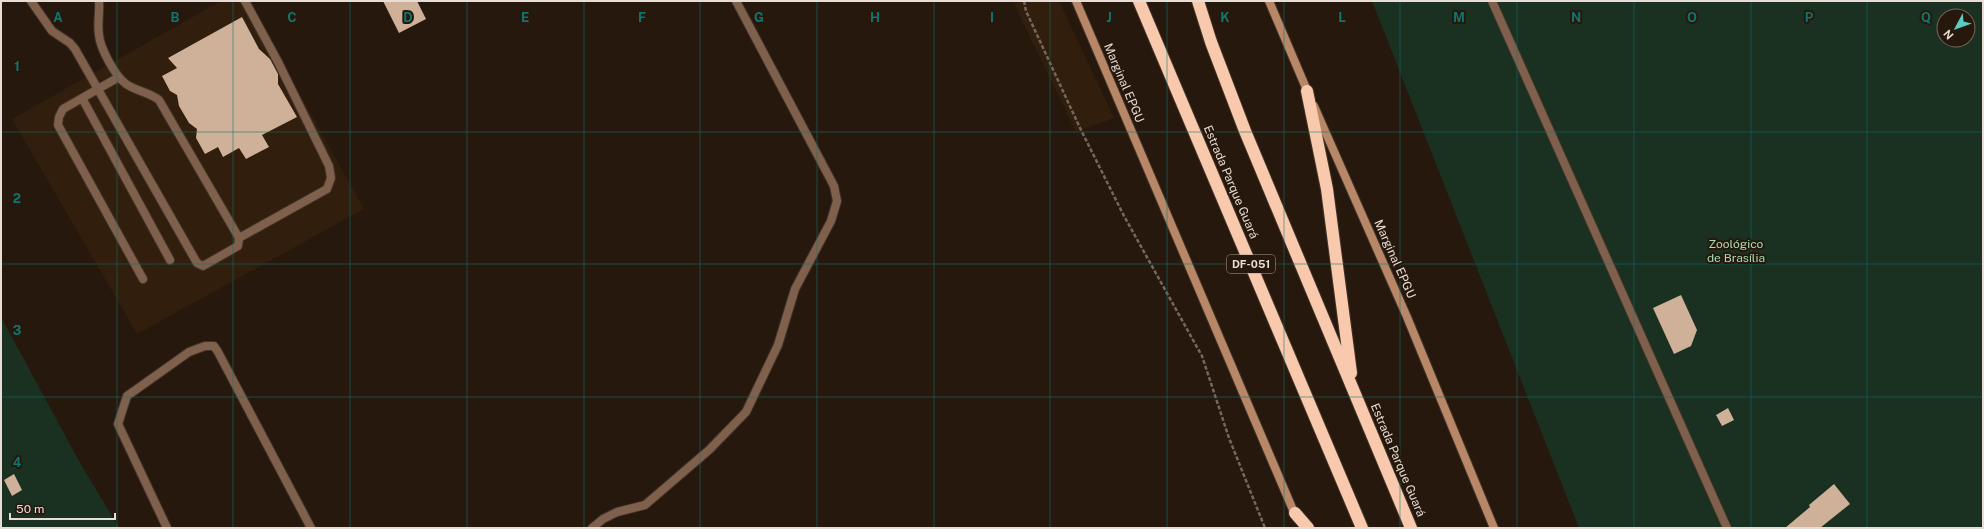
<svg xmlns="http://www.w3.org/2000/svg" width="1984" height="529" font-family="'Public Sans',sans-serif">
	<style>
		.built { fill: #311e0d }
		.green { fill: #1a3020; fill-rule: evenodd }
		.building { fill: #cfb098 }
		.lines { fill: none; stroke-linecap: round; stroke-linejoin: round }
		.lane-casing { stroke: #423429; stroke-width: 10 }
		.secondary-casing { stroke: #423429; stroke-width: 10 }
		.highway-casing { stroke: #423429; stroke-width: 14 }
		.path { stroke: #74675d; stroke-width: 2.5; stroke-dasharray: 4 2; stroke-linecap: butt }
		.lane { stroke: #7f604d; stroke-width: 8 }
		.secondary { stroke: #b88768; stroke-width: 8 }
		.highway { stroke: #f8c9ad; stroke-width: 12 }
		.grid { fill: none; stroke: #0f766e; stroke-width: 1; stroke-opacity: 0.55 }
		.labels { text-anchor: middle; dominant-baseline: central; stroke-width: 4; stroke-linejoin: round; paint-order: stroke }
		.shield { fill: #27180d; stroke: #ada299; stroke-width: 1 }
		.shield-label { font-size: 11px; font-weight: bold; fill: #e7ddd5 }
		.street-label { font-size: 12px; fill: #e7ddd5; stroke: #27180d }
		.park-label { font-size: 12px; fill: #a7ddb4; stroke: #27180d }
		.grid-label { font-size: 13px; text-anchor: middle; font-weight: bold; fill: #0f766e; stroke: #27180d; stroke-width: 4; stroke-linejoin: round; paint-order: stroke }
	</style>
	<rect width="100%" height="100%" fill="#27180d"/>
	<!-- built -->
	<path class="built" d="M221,1H248L364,209L137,334L12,119Z
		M1020,1H1059L1114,118L1076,132L1014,4Z"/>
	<!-- green -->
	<path class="green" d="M1372,1H1983V528H1579ZM1944,16H1968V40H1944Z
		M1,317L79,461L119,528H1Z"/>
	<!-- building -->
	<path class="building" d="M383,1H417L426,19L399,33Z
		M242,17L259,49L270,59L278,74V84L297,117L262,135L269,147L246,159L239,148L223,157L218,147L205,154L196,138L197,129L189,123L179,106L177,95L170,91L162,76L177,68L168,58Z
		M1681,295L1697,330L1691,346L1674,354L1653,308Z
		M1728,408L1734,420L1722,426L1716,415Z
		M14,474L22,490L12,496L4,480Z
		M1834,484L1850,504L1820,528H1785L1810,507L1809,505Z"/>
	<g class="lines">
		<!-- lane casing -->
		<g class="lane-casing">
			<path id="lane" d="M31,1L52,31L70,43L75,49L197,263L203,266L238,246L239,238L159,100C149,92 136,91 126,84C115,76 100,48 99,35C97,24 100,12 99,1
				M1492,1L1727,528
				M119,77L63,109L59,117L58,125L143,279
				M82,98L170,260
				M239,238L327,189L331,178L329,166L278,62L245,1
				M167,528L118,424L127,396L189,352L205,346H214L218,352L311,528
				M592,528L603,519L617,512L645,505L709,450L746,412L778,345L795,289L831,221L837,201L834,186L736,1"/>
		</g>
		<!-- secondary casing -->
		<g class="secondary-casing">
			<path id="secondary" d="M1076,1L1296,517
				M1269,1L1309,95
				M1314,106L1407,317L1494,528"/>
		</g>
		<!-- highway casing -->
		<g class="highway-casing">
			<path id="highway" d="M1139,1L1362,528
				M1198,1L1211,42L1245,131L1411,528
				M1307,91L1327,189L1351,373
				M1295,513L1308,528"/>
		</g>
		<!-- path -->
		<path class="path" d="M1024,1L1026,11L1080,128L1124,216L1202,356L1229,438L1265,528"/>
		<!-- lane -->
		<use href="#lane" class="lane"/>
		<!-- secondary -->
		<use href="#secondary" class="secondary"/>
		<!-- highway -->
		<use href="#highway" class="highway"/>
	</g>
	<!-- grid -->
	<path class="grid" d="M117,1V528M233,1V528M350,1V528M467,1V528M584,1V528M700,1V528M817,1V528M934,1V528M1050,1V528M1167,1V528M1284,1V528M1400,1V528M1517,1V528M1634,1V528M1751,1V528M1867,1V528M1,132H1983M1,264H1983M1,397H1983"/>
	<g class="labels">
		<!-- shield labels -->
		<rect class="shield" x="1227" y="255" width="48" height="18" rx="3"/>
		<g class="shield-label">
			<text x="1251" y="264">DF-051</text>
		</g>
		<!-- street labels -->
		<g class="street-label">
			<text transform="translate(1124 83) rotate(67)">Marginal EPGU</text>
			<text transform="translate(1231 182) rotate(67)">Estrada Parque Guará</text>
			<text transform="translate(1395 259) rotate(66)">Marginal EPGU</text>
			<text transform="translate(1398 460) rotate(67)">Estrada Parque Guará</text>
		</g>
		<!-- park labels -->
		<g class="park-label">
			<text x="1736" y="244">Zoológico<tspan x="1736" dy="14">de Brasília</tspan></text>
		</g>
	</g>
	<g class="grid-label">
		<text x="58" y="22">A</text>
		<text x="175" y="22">B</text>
		<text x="292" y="22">C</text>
		<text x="408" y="22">D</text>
		<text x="525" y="22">E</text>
		<text x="642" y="22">F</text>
		<text x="759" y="22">G</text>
		<text x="875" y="22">H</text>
		<text x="992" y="22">I</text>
		<text x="1109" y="22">J</text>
		<text x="1225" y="22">K</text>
		<text x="1342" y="22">L</text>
		<text x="1459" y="22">M</text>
		<text x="1576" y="22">N</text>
		<text x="1692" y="22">O</text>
		<text x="1809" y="22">P</text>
		<text x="1926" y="22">Q</text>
		<text x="17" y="71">1</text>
		<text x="17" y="203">2</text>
		<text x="17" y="335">3</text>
		<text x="17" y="467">4</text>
	</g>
	<!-- border -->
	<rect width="1984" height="529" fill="none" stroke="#e7ddd5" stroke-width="4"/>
	<!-- north arrow -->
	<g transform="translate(1956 28) rotate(229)"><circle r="19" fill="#27180d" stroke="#74675d"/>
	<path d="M0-3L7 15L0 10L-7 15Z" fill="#57cec1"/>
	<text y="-6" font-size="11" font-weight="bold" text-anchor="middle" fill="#e7ddd5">N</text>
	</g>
	<!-- scale -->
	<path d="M10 513v6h105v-6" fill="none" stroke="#e7ddd5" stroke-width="2"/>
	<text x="16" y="513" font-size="12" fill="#e7ddd5" stroke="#27180d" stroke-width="3" paint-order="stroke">50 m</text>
</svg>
